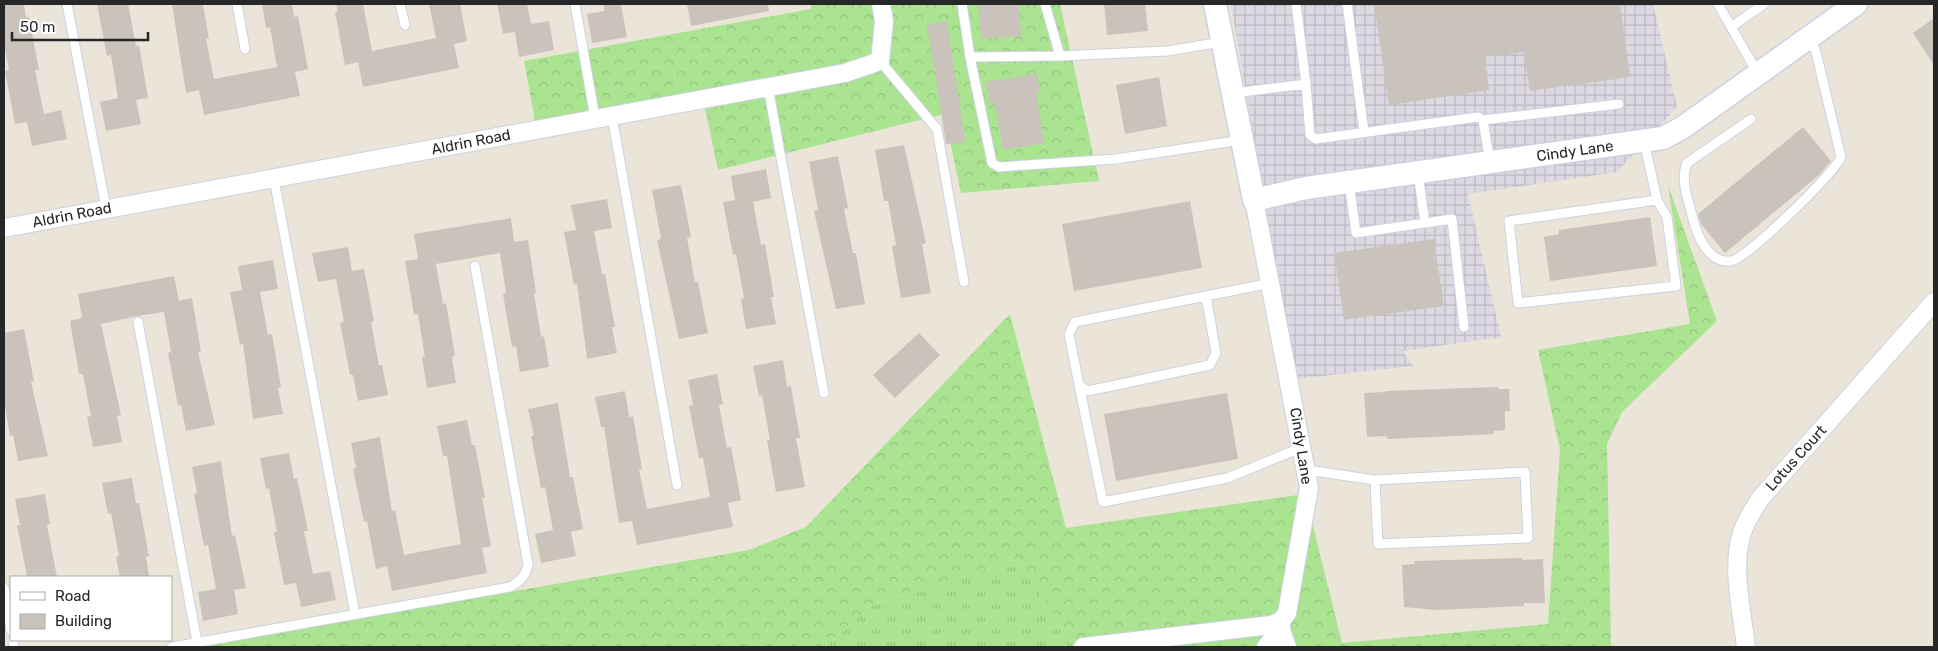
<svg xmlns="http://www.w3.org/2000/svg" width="1938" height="651" font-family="Rubik,sans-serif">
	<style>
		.industrial { fill: url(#industrial-grid) }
		.grass { fill: url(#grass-tufts) }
		.forest { fill: url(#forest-crowns) }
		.building { fill: #c9c3bb }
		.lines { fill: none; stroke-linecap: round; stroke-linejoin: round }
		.service-casing { stroke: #cdd0e1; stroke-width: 11 }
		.minor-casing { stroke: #cdd0e1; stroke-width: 20 }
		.tertiary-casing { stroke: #cdd0e1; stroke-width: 25 }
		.service { stroke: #fff; stroke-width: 9 }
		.minor { stroke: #fff; stroke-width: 18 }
		.tertiary { stroke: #fff; stroke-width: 22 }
		.labels { text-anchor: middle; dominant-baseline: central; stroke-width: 4; stroke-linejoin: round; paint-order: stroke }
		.street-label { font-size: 15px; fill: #272727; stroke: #fff }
	</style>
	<defs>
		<pattern id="industrial-grid" width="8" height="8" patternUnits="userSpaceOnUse" patternTransform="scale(1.25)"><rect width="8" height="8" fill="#dcd9e2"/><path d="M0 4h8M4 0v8" fill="none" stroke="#bdbac2"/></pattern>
		<pattern id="grass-tufts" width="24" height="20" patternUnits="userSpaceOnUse" patternTransform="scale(1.25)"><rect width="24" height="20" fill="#aae491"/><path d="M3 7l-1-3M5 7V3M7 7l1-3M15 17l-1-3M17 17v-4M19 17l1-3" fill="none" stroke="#92c47d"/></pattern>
		<pattern id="forest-crowns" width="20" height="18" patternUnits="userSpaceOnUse" patternTransform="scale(1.25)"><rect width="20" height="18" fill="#aae491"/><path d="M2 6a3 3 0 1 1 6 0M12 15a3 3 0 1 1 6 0" fill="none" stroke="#92c47d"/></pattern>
	</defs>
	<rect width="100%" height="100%" fill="#ebe4d8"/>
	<!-- industrial -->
	<path class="industrial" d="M1231,4H1653L1677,107L1617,172L1468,194L1501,337L1403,351L1413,366L1295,379Z"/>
	<!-- grass -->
	<path class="grass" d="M1018,559L1074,647H825L870,606Z"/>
	<!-- forest -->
	<path class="forest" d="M811,4H1060L1099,181L961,193L944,114L718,170L703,99L537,132L524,61L811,9Z
		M1668,186L1717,321L1622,412L1607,444L1611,647H1074L1018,559L870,606L825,647H195L749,550L806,527L1010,314L1066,528L1305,494L1342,643L1548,624L1560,450L1538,350L1690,324Z"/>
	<!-- building -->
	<path class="building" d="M4,4H24L26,18L29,17L39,70H35L44,114L61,110L67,139L32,146L27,122L15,124L5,71L9,70L4,44Z
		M97,4H128L136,46L139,45L148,98L136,100L141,124L106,131L100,102L118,98L111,55L107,56Z
		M172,4H203L209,39H206L214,79L277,67L270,27L266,28L262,4H292L294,17L298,16L308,69L295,72L300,96L204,115L199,90L186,93Z
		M336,4H363L372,51L436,38L429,4H460L467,41L454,44L459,68L363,87L358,62L345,65L335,12L338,11Z
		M497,4H527L531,24L549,21L554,50L519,57L515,32L503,34Z
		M603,4H621L627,37L592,43L587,14L605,11Z
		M687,4H768L769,11L691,26Z
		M978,4H1019L1021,36L981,39Z
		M1104,4H1145L1148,31L1107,35Z
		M1374,4H1620L1630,77L1530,91L1524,52L1485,57L1489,90L1389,105Z
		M1934,18V65L1913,33Z
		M947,21L965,142L946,144L927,24Z
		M1037,74L1040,93H1036L1044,143L1003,150L995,104L990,105L986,82Z
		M1159,77L1167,126L1125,134L1116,85Z
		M1803,127L1831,161L1819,175L1725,253L1701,224L1698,214Z
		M904,145L926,243L922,244L931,293L901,298L892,246L896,245L888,201H884L875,150Z
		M838,156L848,208L844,209L853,253H856L865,304L836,309L814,211L818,210L809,162Z
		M766,169L771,198L753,202L761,245L765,244L774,297H771L776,324L746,329L741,299L744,298L736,254L733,255L723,202L735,200L731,176Z
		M681,185L691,237L687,238L695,282H698L708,333L679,339L657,240L661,239L652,190Z
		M607,199L612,228L594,231L602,274H605L615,327H612L617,353L587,359L577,284L574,285L564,232L576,230L571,205Z
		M1190,201L1202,268L1074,291L1062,224Z
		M1650,217L1657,266L1550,281L1544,237L1559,234V230Z
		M511,218L514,242L528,240L536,293H534L541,337L544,336L549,367L520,372L516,346L512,347L503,294L506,293L500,253L436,264L443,304L446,303L455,356L452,357L456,383L427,388L422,357H425L418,314H414L405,261L418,259L414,234Z
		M1434,239L1444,306L1344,320L1334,253Z
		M348,247L352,271L364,269L374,321L371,322L379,365H382L388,395L358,401L353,375H350L340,323L344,322L336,279L318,282L312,253Z
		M273,260L278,289L260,292L268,335L272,334L281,387L278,388L283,414L253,419L243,344L240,345L230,292L242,290L238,266Z
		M174,276L179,301L192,298L201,351L198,352L215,425L186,431L181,405L178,406L168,353L171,352L164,312L137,316L101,324L121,415L117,416L122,442L93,447L87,417L91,416L83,374H79L70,321L82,318L78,294Z
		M24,329L34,382H31L48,456L18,461L13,435L10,436L4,400V333Z
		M919,333L940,355L895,398L873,375Z
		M783,360L787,387L791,386L800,438H796L805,487L776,492L767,440H770L762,395L759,396L753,366Z
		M717,374L723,404L719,405L727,448L731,447L741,500L728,503L733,527L637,545L632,521L619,523L604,427H601L595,397L625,391L629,417L633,416L642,469L639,470L647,509L710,497L703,458H699L689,406L693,405L688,380Z
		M1498,387V389H1509L1510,411H1505V430L1494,431V434L1475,435L1388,439L1386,436L1367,437L1364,393L1385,392V391Z
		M1227,393L1238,459L1116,481L1104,414Z
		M558,403L570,477H573L583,529L571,532L576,556L541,563L535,534L553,530L545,487L541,488L531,436L534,435L528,409Z
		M467,420L472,445H475L485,498H482L491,546L482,548L487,573L392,591L387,566L376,569L367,521L364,522L353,469L356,468L351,443L380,437L392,511L395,510L404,555L461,544L447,456H443L437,426Z
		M289,453L294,479L297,478L308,531H304L313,574L330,571L336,600L301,607L296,583L284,585L274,532H277L269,488L266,489L260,458Z
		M221,461L232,536L235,535L246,588L234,590L238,614L203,621L198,592L216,589L208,545L204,546L194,494L197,493L192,467Z
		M132,478L136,503H139L149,556L146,557L149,577H120L116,557L119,556L111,513L108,514L102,483Z
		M45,494L50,524L47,525L57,577H27L17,525H20L15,499Z
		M1522,558V560L1543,559L1545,603H1524V606L1437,610L1404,607L1402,565L1415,564L1414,561Z"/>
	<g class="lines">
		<!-- service casing -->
		<g class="service-casing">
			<path id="service" d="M67,4L106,208
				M237,4L245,49
				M400,4L405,25
				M575,4L595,118
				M962,4L970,57L992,163L999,167L1116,159L1242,140
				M1045,4L1060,56L1167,51L1222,42
				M1296,4L1306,84
				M1347,4L1364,132
				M1718,4L1758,74
				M1731,27L1764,4
				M970,57L1060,56
				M880,61L937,129L964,282
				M768,87L824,393
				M1233,93L1306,84L1310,135L1316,139L1478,117L1483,120L1490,163
				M612,116L677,485
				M1751,119L1687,163C1680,180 1688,199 1692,215C1696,232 1707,264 1731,261C1746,259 1835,173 1841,157L1816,52L1810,37
				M1483,120L1619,104
				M1644,141L1657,200L1667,217L1676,286L1518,303L1509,221L1657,200
				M274,179L355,614
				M1349,183L1356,233L1425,223L1418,173
				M1425,223L1452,219L1464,327
				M1206,296L1216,353L1210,365L1088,391L1079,385L1069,334L1075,322L1271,283
				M138,322L197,642
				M1079,385L1103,502L1227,478L1303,447
				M1307,470L1375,480L1525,472L1528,538L1378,544L1375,480
				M4,588L11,630
				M13,640L14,647
				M172,647L510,587C520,581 526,576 528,564L475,266"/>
		</g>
		<!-- minor casing -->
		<g class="minor-casing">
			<path id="minor" d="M4,228L845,73L880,61L884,21L881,4
				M1281,621V630L1287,647
				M1083,647L1271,625L1281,621L1287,613L1309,488L1254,200
				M1266,647L1281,630
				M1746,647C1742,611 1731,568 1742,533C1746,520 1753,510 1760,499L1934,302"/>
		</g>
		<!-- tertiary casing -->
		<g class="tertiary-casing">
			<path id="tertiary" d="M1215,4L1254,200L1306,188L1663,138L1682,128L1856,4"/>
		</g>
		<!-- service -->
		<use href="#service" class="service"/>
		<!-- minor -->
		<use href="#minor" class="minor"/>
		<!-- tertiary -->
		<use href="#tertiary" class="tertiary"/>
	</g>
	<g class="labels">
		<!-- street labels -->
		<g class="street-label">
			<text transform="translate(471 142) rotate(-11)">Aldrin Road</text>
			<text transform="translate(1575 151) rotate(-8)">Cindy Lane</text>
			<text transform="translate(72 215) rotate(-11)">Aldrin Road</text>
			<text transform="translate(1301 446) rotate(81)">Cindy Lane</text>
			<text transform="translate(1796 458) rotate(-48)">Lotus Court</text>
		</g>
	</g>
	<!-- border -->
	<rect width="1938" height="651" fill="none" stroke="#272727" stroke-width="10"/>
	<!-- legend -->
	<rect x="10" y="576" width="162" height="65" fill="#ffffff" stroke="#a9a9a9"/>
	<rect x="20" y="592" width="25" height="8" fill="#ffffff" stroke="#a9a9a9"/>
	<text x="55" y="601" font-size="15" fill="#272727">Road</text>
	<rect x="20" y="614" width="25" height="15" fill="#c9c3bb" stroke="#a9a9a9"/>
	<text x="55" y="626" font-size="15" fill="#272727">Building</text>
	<!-- scale -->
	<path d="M12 32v8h136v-8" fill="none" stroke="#272727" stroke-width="2.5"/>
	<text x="20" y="32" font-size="15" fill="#272727" stroke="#ffffff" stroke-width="4" paint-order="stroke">50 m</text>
</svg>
